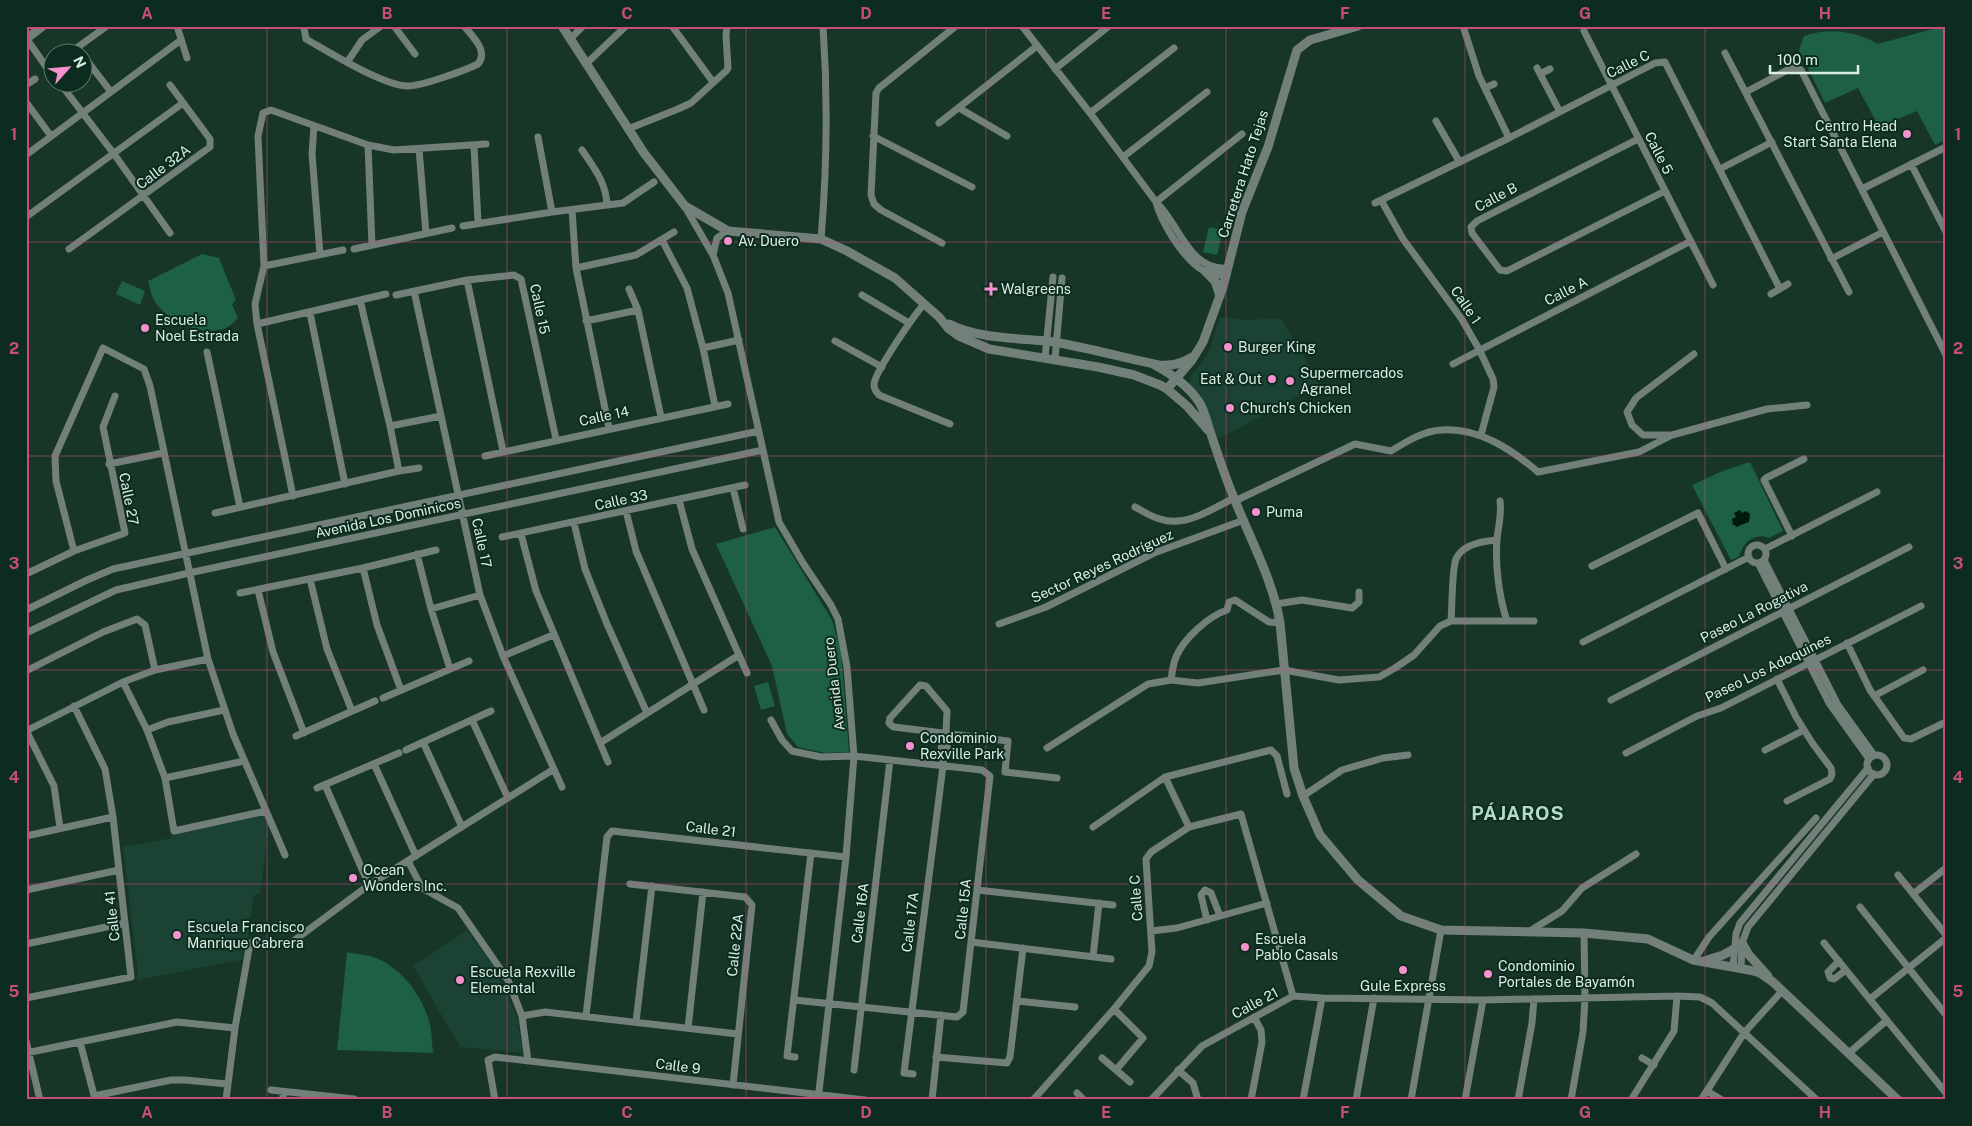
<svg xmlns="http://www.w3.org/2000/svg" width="1972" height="1126" font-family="'Public Sans',sans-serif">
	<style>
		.built { fill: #1b4232 }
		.green { fill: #1d6045 }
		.water { fill: #00190d }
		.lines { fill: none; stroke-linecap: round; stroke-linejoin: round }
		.minor { stroke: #728079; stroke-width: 7 }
		.tertiary { stroke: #728079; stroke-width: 9 }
		.grid { fill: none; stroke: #c84d7d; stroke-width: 1; stroke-opacity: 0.55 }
		.poi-dot { fill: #f690cf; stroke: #0c2c1f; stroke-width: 2 }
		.labels { text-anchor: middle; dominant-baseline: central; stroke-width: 4; stroke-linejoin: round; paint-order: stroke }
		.street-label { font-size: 14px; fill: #dcede4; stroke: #0c2c1f }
		.poi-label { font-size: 14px; fill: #dcede4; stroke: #0c2c1f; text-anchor: start }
		.district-label { font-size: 19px; font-weight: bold; letter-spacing: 1px; fill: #b6dac8; stroke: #0c2c1f }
		.neatline { fill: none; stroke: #c84d7d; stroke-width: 2 }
		.grid-label { font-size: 16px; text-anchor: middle; font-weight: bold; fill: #c84d7d }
	</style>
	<rect width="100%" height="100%" fill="#173628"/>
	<!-- built -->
	<path class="built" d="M1220,317L1247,320L1281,318L1320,385L1218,439L1202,398L1189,385L1190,377L1208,354Z
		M263,815L269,825L260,894L254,895L245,959L137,980L138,972L123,847L171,838L173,834Z
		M467,930L492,964L507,994L517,1018L523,1053L460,1047L413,966Z"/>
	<!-- green -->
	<path class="green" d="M1936,28H1946V139L1935,145L1917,111L1879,127L1858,88L1825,103L1799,50L1804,36C1827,27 1857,31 1878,44Z
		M1209,227L1223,230L1217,255L1203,252Z
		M202,254L219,258L236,300L232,304L238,318C235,321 230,326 226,328C201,337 167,322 154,300C151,295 150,287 148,281Z
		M122,281L145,291L140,305L116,294Z
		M1750,462L1783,531L1769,538C1753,532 1743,543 1739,557L1731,560L1692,485L1720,472Z
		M775,527L832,620L841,651L849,752L825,753L798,747L787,734L772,666L716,544Z
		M768,682L775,706L761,710L754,686Z
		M347,952C355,954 365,954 373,957C403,967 426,1000 431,1030C432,1037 432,1046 433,1053L337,1050Z"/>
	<!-- water -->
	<path class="water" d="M1740,510L1742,513L1746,511L1750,514L1749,522L1736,527L1735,525H1733L1732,519L1736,517L1734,513Z"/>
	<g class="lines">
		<!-- minor -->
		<path class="minor" d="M177,26L187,58
			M306,26L304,28L306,39C329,52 384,86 408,86C422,86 466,70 478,64C489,51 472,36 464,26
			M394,26L415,54
			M672,26L713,82
			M1022,26L1090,113L1156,202C1180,224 1188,271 1228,268
			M1463,26L1479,76L1509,138
			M1584,31L1713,285
			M26,38L52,75
			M571,38L583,26
			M71,52L107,26
			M1725,53L1849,292
			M82,54L111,92
			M348,61L362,40L381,26
			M587,63L626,26
			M1537,68L1560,112
			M1055,69L1109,26
			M1540,74L1550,69
			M59,82L114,154L170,233
			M26,85L35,79
			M1485,88L1494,84
			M1746,92L1791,68L1801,70L1946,355
			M26,102L51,136
			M959,108L1007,136
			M1090,113L1174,48
			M1436,121L1459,161
			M939,123L1037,46
			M314,126L312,154L320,254
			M628,129L678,109L691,103L726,71L728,68L726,36L727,26
			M873,136L972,187
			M538,137L552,212
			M1638,139L1477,221L1471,227L1472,233L1500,270L1507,271L1665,191
			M368,145L372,245
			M474,146L478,222
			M419,149L426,233
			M582,150C594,168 606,182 607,205
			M26,155L181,40
			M1123,157L1207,92
			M1911,164L1946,232
			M1720,169L1772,142
			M1862,189L1946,147
			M1381,200L1403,239L1461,318L1479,349L1493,379L1494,387L1481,435
			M1156,202L1242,134
			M1156,202C1161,223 1182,255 1199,268C1206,273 1217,274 1226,276
			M1375,203L1509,138L1655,63L1665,62L1780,289
			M685,207L713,255L728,293L779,522L803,563L831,605L838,619L847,667L854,756L846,857L818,1100
			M572,210L576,268L609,428
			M26,217L183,103
			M463,226L552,212L623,203L654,182
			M821,239C827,168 828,98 823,26
			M662,240L687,288L703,348L715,406
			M942,243L881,210L874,204L871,195L876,93L879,88L956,26
			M69,249L210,147V139L170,85
			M354,249L452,228
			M713,255L717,238L728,231
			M1831,259L1883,232
			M264,266L343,250
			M576,268L636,255L674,232
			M467,280L503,451
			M629,289L638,310L661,417
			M414,291L480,595L503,656L562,787
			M1771,294L1788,284
			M396,295L467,280L514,275L521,279L556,439
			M862,295L909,323
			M360,300L390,426L399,471
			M924,304C913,317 876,370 874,384C874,389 876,392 879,395L950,424
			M310,313L345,484
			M586,321L638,310
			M257,324L386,294
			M835,341L882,367
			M703,348L739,340
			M207,352L240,507
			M1045,358L1053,277
			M1055,359L1062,278
			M1453,364L1691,241
			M390,426L441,416
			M1669,435H1643L1632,425L1627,412L1636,398L1694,354
			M485,456L728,404
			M109,464L163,453
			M733,488L743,529
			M293,496L257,324L255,304L264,266L258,136L263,113L271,110L368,145L394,150L486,144
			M679,500L692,549L747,673
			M1235,501L1355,444L1391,451C1406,442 1423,431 1441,430C1478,427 1511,449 1538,472L1639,452L1672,435L1767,409L1807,405
			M1500,501C1502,514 1498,527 1497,540C1495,565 1499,597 1507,621
			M1135,507C1143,511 1151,517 1160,519C1185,528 1212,509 1234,498
			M626,511L636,551L704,710
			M215,513L399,471L419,468
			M574,523L585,569L607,624L647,713
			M521,534L536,591L608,762
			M1792,536L1764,480L1766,478L1804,459
			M502,537L745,485
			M1748 554a9 9 0 1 1 18 0a9 9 0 1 1-18 0Z
			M1765,549L1877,492
			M74,551L56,481L55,456L103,348L144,369L150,386L208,659L233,734L285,855
			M417,554L431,609L450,669
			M1764,560L1838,705L1874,755
			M1758,563L1829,703L1869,759
			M1592,566L1698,513L1726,569
			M363,568L377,625L401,690
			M26,574L74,551L125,533L103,427L115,396
			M310,579L327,649L352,711
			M258,590L273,652L304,733
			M240,593L363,568L436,550
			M1276,604L1302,600L1352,608L1359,602V592
			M431,609L480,595
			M26,610L87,580L113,569L759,431
			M1451,621C1452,609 1452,568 1456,559C1462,545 1483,541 1497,540
			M999,624L1046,607L1154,553L1244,520
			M26,633L116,590L189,573L763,450
			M1583,642L1749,557
			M1847,643L1870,690L1904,738L1911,739L1946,722
			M503,656L553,635
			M26,671L103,632L137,619L145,625L155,670
			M1777,679L1796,717L1813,744L1831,768L1832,774L1830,779L1787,801
			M1171,680C1172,672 1173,664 1176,657C1184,638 1209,616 1227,610L1229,602L1235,600L1269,622L1280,623
			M123,682L147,730L165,778L174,831L266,811
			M1874,696L1923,670
			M383,698L469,661
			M1611,700L1909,547
			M472,720L508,798
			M771,720L782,740L792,751L821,757L854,756L982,770L990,776L963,1012L957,1017L794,1000
			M26,730L54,786L60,828
			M147,730L168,722L224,710
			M26,731L123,682L155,670L208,659
			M296,736L375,701
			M423,742L462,827
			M600,743L739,655
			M1047,748L1148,684L1171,680L1198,683L1284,670L1339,680L1379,677L1395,668L1414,655L1440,626L1451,621H1534
			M406,750L491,711
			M1765,750L1804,730
			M1626,753L1697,716L1721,708L1921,606
			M1867 765a10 10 0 1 1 20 0a10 10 0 1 1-20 0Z
			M943,759L946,756L948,738L946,735V733L947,711L926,686L920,685L890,718L889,723L892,726L894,727L1008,741L1005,772L1057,778
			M374,764L416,856
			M1165,777L1189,827
			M165,778L244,761
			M325,785L369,885
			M317,788L399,753
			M1303,796L1342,770L1383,758L1408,755
			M1093,827L1165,777L1271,750L1277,756L1287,794
			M26,836L113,817
			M408,861L422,888L458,908L508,980L522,1016L528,1061
			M1898,875L1946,935
			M630,884L745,897L752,905L733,1085
			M26,890L119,870
			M977,890L1113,905
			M1913,894L1946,868
			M1860,907L1946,1015
			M1207,920L1201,895L1205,890L1211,893L1220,916
			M1151,931L1177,928L1267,903
			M1530,931L1562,911L1582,888L1636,854
			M971,942L1111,959
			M1824,943L1946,1093
			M26,944L125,923
			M1093,957L1099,903
			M1694,960L1709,937L1816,818
			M1839,961L1828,972L1830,978L1834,979L1846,970
			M1733,967L1736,934L1740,923L1868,768
			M1741,968L1742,943L1748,927L1874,774
			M26,998L131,977L113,817L105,769L74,706
			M1870,999L1946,938
			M1017,1001L1075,1007
			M1114,1009L1143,1038L1116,1070
			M522,1016L545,1012L738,1034
			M586,1016L607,837L612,831L846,857
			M636,1022L652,886
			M688,1028L703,892
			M26,1041L40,1100
			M80,1042L95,1099
			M26,1053L177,1022L235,1028
			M1849,1053L1887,1020
			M795,1057L787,1056L811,853
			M936,1057L1007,1063L1010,1057L1023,948
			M1102,1058L1130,1082
			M1642,1058L1654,1065
			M854,1070L890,760
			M1178,1070L1193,1083L1198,1100
			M913,1074L904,1073L943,766V759L941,755L942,738L946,735
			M271,1090L354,1099
			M1707,1091L1722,1100
			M1077,1093L1084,1100
			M94,1096L171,1080H185L227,1084
			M226,1100L235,1028L250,943C263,939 276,946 292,942L369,885L554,769
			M283,1100V1092
			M495,1100L488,1060L495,1057L865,1100
			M932,1100L941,1015
			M1033,1100L1114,1009L1149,966L1152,952L1146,859L1151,852L1189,827L1241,814L1293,996
			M1151,1100L1202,1046L1293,996L1322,998L1483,1000L1677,996L1700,997L1712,1003L1817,1100
			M1251,1100L1262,1042L1261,1030L1254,1017
			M1303,1100L1322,998
			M1356,1100L1374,998
			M1411,1100L1441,930
			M1465,1100L1483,1000
			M1518,1100L1532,1023L1534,999
			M1571,1100L1583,1032L1585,998L1584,933
			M1631,1100L1674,1031L1677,996
			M1701,1100L1744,1033L1782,991"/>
		<!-- tertiary -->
		<path class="tertiary" d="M562,26L644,153L685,206L728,231L821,239L847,251L895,278L939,317L948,328L959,336L989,349L1098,367L1134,375L1160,385L1167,389L1187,406L1208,430
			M26,39L43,26
			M1205,271L1215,281L1220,296
			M949,324C978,339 1021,338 1054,342C1089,348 1124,358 1159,365C1172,366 1181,364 1192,357
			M1153,364C1170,373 1188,385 1199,402C1205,411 1207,423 1211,434C1218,455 1225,477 1234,498C1250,539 1273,580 1280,623L1294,768L1303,796L1320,835L1358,880L1401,916L1441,930L1584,933L1648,939L1693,960L1749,970L1760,973L1773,982L1898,1100
			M1167,389L1192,360L1203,342L1223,287L1242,212L1268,147L1297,50L1310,40L1358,26
			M1742,943L1749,955L1768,976
			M1704,961L1723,955L1734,949"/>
	</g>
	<!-- grid -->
	<path class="grid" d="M267,26V1100M507,26V1100M746,26V1100M986,26V1100M1226,26V1100M1465,26V1100M1705,26V1100M26,242H1946M26,456H1946M26,670H1946M26,884H1946"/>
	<!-- markers -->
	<g class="poi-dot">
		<circle cx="1907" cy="134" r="5"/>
		<circle cx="728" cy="241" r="5"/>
		<path d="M988.5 281.5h5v5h5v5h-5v5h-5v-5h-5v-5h5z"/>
		<circle cx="145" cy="328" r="5"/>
		<circle cx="1228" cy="347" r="5"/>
		<circle cx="1272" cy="379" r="5"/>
		<circle cx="1290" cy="381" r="5"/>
		<circle cx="1230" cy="408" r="5"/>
		<circle cx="1256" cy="512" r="5"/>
		<circle cx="910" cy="746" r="5"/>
		<circle cx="353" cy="878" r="5"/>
		<circle cx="177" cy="935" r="5"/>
		<circle cx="1245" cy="947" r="5"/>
		<circle cx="1403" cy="970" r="5"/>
		<circle cx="1488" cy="974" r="5"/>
		<circle cx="460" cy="980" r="5"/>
	</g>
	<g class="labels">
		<!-- street labels -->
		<g class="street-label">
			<text transform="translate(1628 64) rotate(-26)">Calle C</text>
			<text transform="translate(1659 153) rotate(63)">Calle 5</text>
			<text transform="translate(163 167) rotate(-37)">Calle 32A</text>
			<text transform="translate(1243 174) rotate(-72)">Carretera Hato Tejas</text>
			<text transform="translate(1496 197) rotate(-28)">Calle B</text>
			<text transform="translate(1566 291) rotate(-27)">Calle A</text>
			<text transform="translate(1466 305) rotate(56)">Calle 1</text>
			<text transform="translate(540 309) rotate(78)">Calle 15</text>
			<text transform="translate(604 416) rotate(-12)">Calle 14</text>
			<text transform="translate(129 499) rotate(79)">Calle 27</text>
			<text transform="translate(621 500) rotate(-12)">Calle 33</text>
			<text transform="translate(388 518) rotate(-12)">Avenida Los Dominicos</text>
			<text transform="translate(482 543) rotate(78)">Calle 17</text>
			<text transform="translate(1102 566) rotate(-25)">Sector Reyes Rodríguez</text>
			<text transform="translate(1754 612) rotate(-27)">Paseo La Rogativa</text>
			<text transform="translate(1768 668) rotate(-26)">Paseo Los Adoquines</text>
			<text transform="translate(834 684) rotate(-97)">Avenida Duero</text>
			<text transform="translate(711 829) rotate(7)">Calle 21</text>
			<text transform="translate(1136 898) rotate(-94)">Calle C</text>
			<text transform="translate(963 909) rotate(-84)">Calle 15A</text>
			<text transform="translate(860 913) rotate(-83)">Calle 16A</text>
			<text transform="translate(112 916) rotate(-96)">Calle 41</text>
			<text transform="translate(910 922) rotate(-83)">Calle 17A</text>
			<text transform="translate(735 945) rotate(-84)">Calle 22A</text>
			<text transform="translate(1255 1003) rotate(-28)">Calle 21</text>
			<text transform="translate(678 1066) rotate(7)">Calle 9</text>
		</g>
		<!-- poi labels -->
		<g class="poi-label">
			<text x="1897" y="126" text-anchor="end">Centro Head<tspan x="1897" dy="16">Start Santa Elena</tspan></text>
			<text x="738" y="241">Av. Duero</text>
			<text x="1001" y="289">Walgreens</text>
			<text x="155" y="320">Escuela<tspan x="155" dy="16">Noel Estrada</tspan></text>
			<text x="1238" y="347">Burger King</text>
			<text x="1300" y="373">Supermercados<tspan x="1300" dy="16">Agranel</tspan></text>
			<text x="1262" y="379" text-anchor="end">Eat &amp; Out</text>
			<text x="1240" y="408">Church's Chicken</text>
			<text x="1266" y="512">Puma</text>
			<text x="920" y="738">Condominio<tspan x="920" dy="16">Rexville Park</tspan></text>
			<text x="363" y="870">Ocean<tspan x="363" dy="16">Wonders Inc.</tspan></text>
			<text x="187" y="927">Escuela Francisco<tspan x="187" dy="16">Manrique Cabrera</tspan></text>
			<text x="1255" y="939">Escuela<tspan x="1255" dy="16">Pablo Casals</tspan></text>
			<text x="1498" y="966">Condominio<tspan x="1498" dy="16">Portales de Bayamón</tspan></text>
			<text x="470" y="972">Escuela Rexville<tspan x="470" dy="16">Elemental</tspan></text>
			<text x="1403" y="986" text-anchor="middle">Gule Express</text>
		</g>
		<!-- district labels -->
		<g class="district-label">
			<text x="1518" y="813">PÁJAROS</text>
		</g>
	</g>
	<!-- border -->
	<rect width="1972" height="1126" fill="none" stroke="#0c2c1f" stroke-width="55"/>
	<!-- north arrow -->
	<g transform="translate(68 68) rotate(63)"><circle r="24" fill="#0c2c1f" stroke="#5f796e"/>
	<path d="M0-4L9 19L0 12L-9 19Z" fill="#f690cf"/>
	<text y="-8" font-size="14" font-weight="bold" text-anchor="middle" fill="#dcede4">N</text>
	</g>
	<!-- scale -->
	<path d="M1770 65v8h88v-8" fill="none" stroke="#dcede4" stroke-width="2.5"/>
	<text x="1777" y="65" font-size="15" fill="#dcede4" stroke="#0c2c1f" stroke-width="4" paint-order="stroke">100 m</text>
	<rect x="28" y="28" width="1916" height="1070" class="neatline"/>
	<g class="grid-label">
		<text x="147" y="19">A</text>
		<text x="387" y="19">B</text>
		<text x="627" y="19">C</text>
		<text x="866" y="19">D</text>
		<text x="1106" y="19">E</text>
		<text x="1345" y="19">F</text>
		<text x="1585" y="19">G</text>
		<text x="1825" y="19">H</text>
		<text x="14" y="140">1</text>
		<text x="1958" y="140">1</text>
		<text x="14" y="354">2</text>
		<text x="1958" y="354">2</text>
		<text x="14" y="569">3</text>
		<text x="1958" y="569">3</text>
		<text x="14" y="783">4</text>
		<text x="1958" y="783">4</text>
		<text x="14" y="997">5</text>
		<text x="1958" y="997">5</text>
		<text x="147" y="1118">A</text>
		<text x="387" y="1118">B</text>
		<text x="627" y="1118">C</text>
		<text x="866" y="1118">D</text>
		<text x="1106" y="1118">E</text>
		<text x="1345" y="1118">F</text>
		<text x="1585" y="1118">G</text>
		<text x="1825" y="1118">H</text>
	</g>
</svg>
